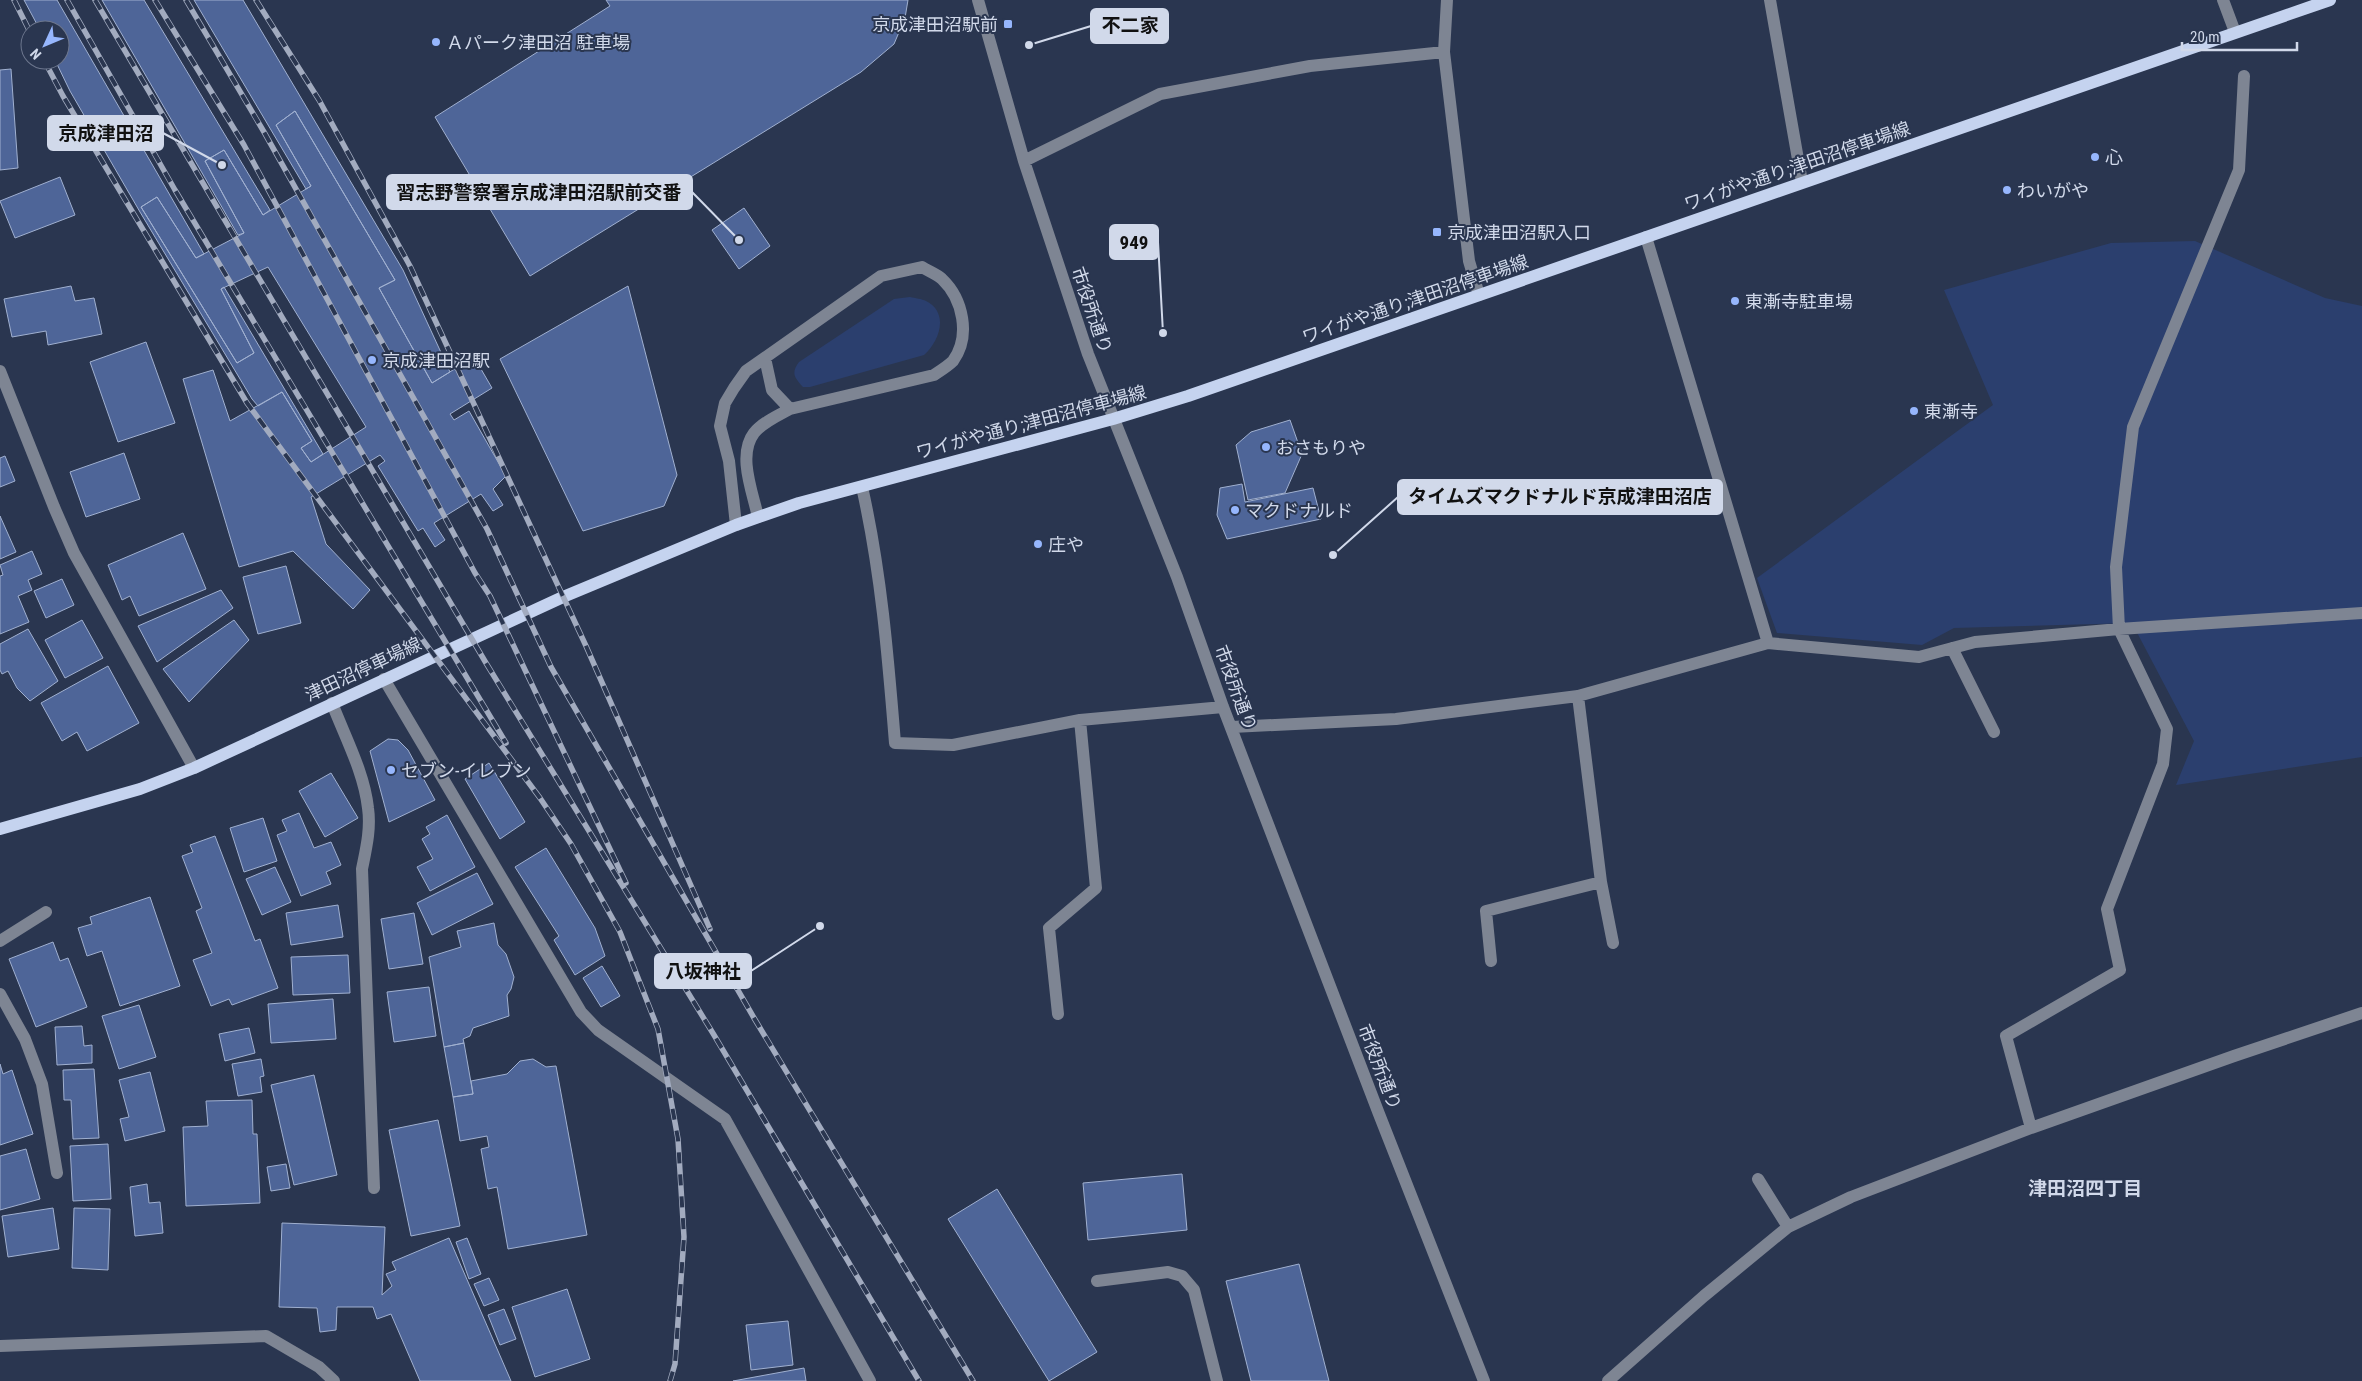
<svg xmlns="http://www.w3.org/2000/svg" width="2362" height="1381" font-family="'Roboto Condensed','Noto Sans JP',sans-serif">
	<style>
		.green { fill: #2b3f6e }
		.building { fill: #4e6598; stroke: #a0b0d0 }
		.lines { fill: none; stroke-linecap: round; stroke-linejoin: round }
		.minor { stroke: #7e8593; stroke-width: 12 }
		.major { stroke: #c5d3ef; stroke-width: 12 }
		.rail-casing { stroke: #a2abbf; stroke-width: 5.5 }
		.rail { stroke: #2a3650; stroke-width: 4; stroke-dasharray: 11; stroke-linecap: butt }
		.poi-dot { fill: #96b6fd; stroke: #2a3650; stroke-width: 2 }
		.labels { text-anchor: middle; dominant-baseline: central; stroke-width: 4; stroke-linejoin: round; paint-order: stroke }
		.poi-label { font-size: 18px; fill: #d1d9ea; stroke: #2a3650; text-anchor: start }
		.street-label { font-size: 18px; fill: #d1d9ea; stroke: #2a3650 }
		.neighbourhood-label { font-size: 19px; font-weight: bold; fill: #d1d9ea; stroke: #2a3650 }
		.leader { fill: none; stroke: #d1d9ea; stroke-width: 2 }
		.callout-dot { fill: #d1d9ea; stroke: #2a3650; stroke-width: 2 }
		.callout { fill: #d1d9ea; stroke: #d1d9ea; stroke-width: 2 }
		.callout-label { font-size: 19px; text-anchor: middle; font-weight: bold; fill: #111 }
	</style>
	<rect width="100%" height="100%" fill="#2a3650"/>
	<!-- green -->
	<path class="green" d="M2195,241L2325,298L2362,306V757L2176,785L2194,741L2132,623L1954,628L1922,645L1777,633L1757,578L1993,405L1944,290L2111,243Z
		M910,297C915,298 922,299 926,301C950,313 939,342 924,355L810,387H803C794,377 791,373 799,362L894,299Z"/>
	<!-- building -->
	<path class="building" d="M24,0H57L204,254L196,258L157,197L141,207L237,363L254,353L221,289L224,287L323,454L311,462L301,448L312,441L282,392L258,406L252,399L140,212L70,91L55,60H60V30H40Z
		M102,0H144L270,210L263,215L224,150L205,161L244,233L238,235Z
		M194,0H243L403,270L450,372L432,383L379,288L395,280L295,111L276,125L311,186L306,189Z
		M606,0H908L905,18L894,44L861,72L530,276L435,117L610,6Z
		M11,69L18,168L0,170V70Z
		M295,111L395,280L379,288L432,383L474,357L492,388L450,414L454,420L469,411L506,476L493,489L503,505L493,511L481,494L434,523L445,540L435,547L423,528L418,531L378,466L385,461L380,455L311,497L326,544L370,590L353,609L293,551L239,567L183,379L213,370L230,421L282,392L312,441L301,448L311,462L366,427L268,267L221,289L254,353L237,363L141,207L157,197L196,258L244,233L205,161L224,150L263,215L311,186L276,125Z
		M60,177L75,215L15,238L0,201Z
		M744,208L770,246L739,269L712,230Z
		M71,286L75,301L94,298L102,334L48,345L46,331L12,337L4,299Z
		M628,286L677,475L664,506L583,531L500,359Z
		M146,342L175,423L118,442L90,362Z
		M1290,420L1302,454L1285,493L1248,500L1236,445L1251,432Z
		M124,453L140,499L86,517L70,472Z
		M5,456L15,481L0,487V458Z
		M1242,484L1245,502L1313,488L1321,519L1227,539L1217,515L1220,488Z
		M0,516L16,552L0,559Z
		M183,533L206,589L139,616L130,596L122,600L108,565Z
		M32,551L42,574L28,580L32,590L18,596L29,622L0,634V576L3,575L0,565Z
		M286,566L301,623L258,634L243,577Z
		M62,579L74,605L46,618L34,591Z
		M221,590L233,608L157,662L138,626Z
		M82,620L103,658L65,678L45,640Z
		M234,620L249,640L189,702L163,669Z
		M28,629L58,681L30,701L17,688L8,671L2,674L0,670V644Z
		M108,666L139,723L87,751L77,732L62,741L41,703Z
		M388,739L398,740L408,750L435,800L389,822L370,751Z
		M489,763L525,822L500,839L465,779Z
		M331,773L358,818L325,837L299,791Z
		M299,813L314,848L331,842L341,865L326,872L331,884L301,896L277,835L287,831L282,820Z
		M447,815L475,867L430,891L417,867L433,859L422,839L430,834L426,827Z
		M263,818L277,861L244,872L230,828Z
		M215,836L255,941L260,939L278,988L232,1005L229,999L211,1006L193,960L212,953L196,911L202,908L182,856L193,852L190,845Z
		M546,848L595,928L605,956L575,975L554,940L559,936L515,867Z
		M275,867L291,902L262,915L246,879Z
		M477,873L493,904L432,935L417,903Z
		M150,897L180,986L120,1006L102,951L87,956L78,928L92,924L90,917Z
		M338,905L343,937L291,945L286,913Z
		M414,913L423,964L389,969L381,919Z
		M494,923L498,945L506,954L514,977L511,989L507,995L509,1016L473,1028L470,1036L463,1039L464,1043L444,1047L429,957L461,947L457,931Z
		M53,942L60,961L68,958L87,1007L36,1027L9,959Z
		M348,955L350,993L293,995L291,957Z
		M602,966L620,996L601,1007L583,978Z
		M429,987L436,1036L394,1042L387,992Z
		M333,999L336,1039L271,1043L268,1004Z
		M139,1005L156,1057L119,1069L102,1016Z
		M82,1026L84,1046L92,1045V1063L57,1065L55,1027Z
		M249,1028L255,1053L225,1061L219,1034Z
		M464,1043L473,1094L453,1097L444,1047Z
		M261,1059L264,1076L260,1077L262,1092L238,1096L232,1064Z
		M533,1059L546,1067L556,1066L587,1235L508,1249L497,1187L488,1189L481,1149L489,1147L487,1136L460,1141L453,1097L473,1094L471,1081L507,1074L520,1061Z
		M0,1064L3,1074L12,1070L33,1134L0,1145Z
		M94,1069L99,1138L73,1139L71,1100H64L63,1070Z
		M150,1072L165,1131L125,1141L120,1119L129,1117L119,1080Z
		M314,1075L337,1175L294,1185L271,1085Z
		M252,1100L253,1134H257L260,1203L186,1206L183,1127L208,1126L206,1101Z
		M438,1120L460,1226L411,1236L389,1130Z
		M108,1144L111,1199L73,1201L70,1146Z
		M26,1149L40,1199L0,1210V1156Z
		M286,1164L290,1188L271,1191L267,1167Z
		M1182,1174L1187,1230L1088,1240L1083,1183Z
		M147,1184L149,1203L160,1202L163,1233L135,1236L130,1187Z
		M997,1189L1097,1352L1049,1381L948,1219Z
		M53,1208L59,1249L8,1257L2,1216Z
		M74,1208L110,1209L108,1270L72,1268Z
		M282,1223L385,1227L382,1295L392,1286L386,1274L396,1270L392,1262L449,1238L511,1381H420L391,1314L377,1319L373,1307H337L336,1330L320,1332L317,1308L279,1307Z
		M467,1238L481,1274L469,1279L456,1242Z
		M1299,1264L1329,1381H1251L1226,1281Z
		M489,1278L499,1300L484,1306L474,1284Z
		M567,1289L590,1359L535,1377L512,1307Z
		M504,1309L516,1339L500,1345L488,1315Z
		M788,1321L793,1365L751,1370L746,1325Z
		M804,1368L806,1381H733Z"/>
	<g class="lines">
		<!-- minor -->
		<path class="minor" d="M978,0L1024,161L1088,354L1177,577L1223,707L1379,1114L1484,1381
			M1447,0L1444,52L1469,261L1479,295
			M1770,0L1802,182
			M2223,0L2235,32
			M1024,161L1160,94L1310,66L1444,52
			M1646,237L1768,643
			M765,358L772,390L790,409
			M0,371L54,507L74,553L194,768
			M862,487C881,571 888,656 895,743L953,745L1080,720L1223,707
			M736,525L729,461L720,426L725,403L734,388L746,371L881,276L922,267C928,271 937,274 942,279C963,299 971,336 953,361C948,366 940,371 934,375L790,409C779,415 763,422 754,433C737,455 753,493 758,517
			M1952,648L1994,732
			M384,679L581,1012L598,1030L725,1119L870,1381
			M1578,696L1601,882L1613,943
			M332,703C345,737 364,772 368,808C371,829 366,849 362,869L374,1188
			M1232,727L1396,719L1578,696L1768,643L1919,657L1975,642L2119,629L2362,613
			M0,941L46,912
			M1491,961L1486,911L1601,882
			M0,994L25,1039L42,1084L57,1173
			M1058,1014L1049,928L1096,888L1080,720
			M2031,1128L2006,1036L2120,970L2107,909L2163,764L2167,729L2119,629L2116,567L2133,427L2239,170L2244,76
			M1758,1179L1788,1227
			M1097,1281L1168,1272L1182,1276L1194,1290L1217,1381
			M0,1346L266,1336L319,1367L334,1381
			M1608,1381L1704,1296L1788,1227L1851,1197L2031,1128L2234,1056L2362,1013"/>
		<!-- major -->
		<path class="major" d="M0,829L140,789L194,768L563,597L736,525L799,503L1113,419L1188,396L2330,0"/>
		<!-- rail casing -->
		<g class="rail-casing">
			<path id="rail" d="M14,0L30,32
				M67,0L175,190L506,743
				M95,0L486,663L714,1035L919,1381
				M155,0L244,145L475,573L490,596L626,883
				M186,0L264,132L487,529L551,667L754,1018L973,1381
				M256,0L319,100L410,266L586,646L710,929
				M44,60L63,96L247,403L540,798L571,844L620,932L658,1029L678,1139L684,1237L675,1364L670,1381"/>
		</g>
		<!-- rail -->
		<use href="#rail" class="rail"/>
	</g>
	<!-- markers -->
	<g class="poi-dot">
		<rect x="1003" y="19" width="10" height="10" rx="2.5"/>
		<circle cx="436" cy="42" r="5"/>
		<circle cx="2095" cy="157" r="5"/>
		<circle cx="2007" cy="190" r="5"/>
		<rect x="1432" y="227" width="10" height="10" rx="2.5"/>
		<circle cx="1735" cy="301" r="5"/>
		<circle cx="372" cy="360" r="5"/>
		<circle cx="1914" cy="411" r="5"/>
		<circle cx="1266" cy="447" r="5"/>
		<circle cx="1235" cy="510" r="5"/>
		<circle cx="1038" cy="544" r="5"/>
		<circle cx="391" cy="770" r="5"/>
	</g>
	<g class="labels">
		<!-- poi labels -->
		<g class="poi-label">
			<text x="998" y="24" text-anchor="end">京成津田沼駅前</text>
			<text x="446" y="42">Ａパーク津田沼 駐車場</text>
			<text x="2105" y="157">心</text>
			<text x="2017" y="190">わいがや</text>
			<text x="1447" y="232">京成津田沼駅入口</text>
			<text x="1745" y="301">東漸寺駐車場</text>
			<text x="382" y="360">京成津田沼駅</text>
			<text x="1924" y="411">東漸寺</text>
			<text x="1276" y="447">おさもりや</text>
			<text x="1245" y="510">マクドナルド</text>
			<text x="1048" y="544">庄や</text>
			<text x="401" y="770">セブン-イレブン</text>
		</g>
		<!-- street labels -->
		<g class="street-label">
			<text transform="translate(1797 166) rotate(-19)">ワイがや通り;津田沼停車場線</text>
			<text transform="translate(1415 299) rotate(-19)">ワイがや通り;津田沼停車場線</text>
			<text transform="translate(1092 310) rotate(71)">市役所通り</text>
			<text transform="translate(1031 422) rotate(-15)">ワイがや通り;津田沼停車場線</text>
			<text transform="translate(363 669) rotate(-25)">津田沼停車場線</text>
			<text transform="translate(1236 688) rotate(70)">市役所通り</text>
			<text transform="translate(1380 1067) rotate(69)">市役所通り</text>
		</g>
		<!-- neighbourhood labels -->
		<g class="neighbourhood-label">
			<text x="2085" y="1188">津田沼四丁目</text>
		</g>
	</g>
	<!-- callouts -->
	<path class="leader" d="M1029 45L1091 26M222 165L163 133M739 240L692 192M1163 333L1158 242M1333 555L1398 497M820 926L751 971"/>
	<g class="callout-dot">
		<circle cx="1029" cy="45" r="5"/>
		<circle cx="222" cy="165" r="5"/>
		<circle cx="739" cy="240" r="5"/>
		<circle cx="1163" cy="333" r="5"/>
		<circle cx="1333" cy="555" r="5"/>
		<circle cx="820" cy="926" r="5"/>
	</g>
	<g class="callout">
		<rect x="1091" y="9" width="77" height="34" rx="5"/>
		<rect x="48" y="116" width="115" height="34" rx="5"/>
		<rect x="387" y="175" width="305" height="34" rx="5"/>
		<rect x="1110" y="225" width="48" height="34" rx="5"/>
		<rect x="1398" y="480" width="324" height="34" rx="5"/>
		<rect x="655" y="954" width="96" height="34" rx="5"/>
	</g>
	<g class="callout-label">
		<text x="1130" y="32">不二家</text>
		<text x="106" y="140">京成津田沼</text>
		<text x="539" y="199">習志野警察署京成津田沼駅前交番</text>
		<text x="1134" y="249">949</text>
		<text x="1560" y="503">タイムズマクドナルド京成津田沼店</text>
		<text x="703" y="978">八坂神社</text>
	</g>
	<!-- north arrow -->
	<g transform="translate(45 45) rotate(226)"><circle r="24" fill="#2a3650" stroke="#6d778e"/>
	<path d="M0-4L9 19L0 12L-9 19Z" fill="#96b6fd"/>
	<text y="-8" font-size="14" font-weight="bold" text-anchor="middle" fill="#d1d9ea">N</text>
	</g>
	<!-- scale -->
	<path d="M2182 42v8h115v-8" fill="none" stroke="#d1d9ea" stroke-width="2.5"/>
	<text x="2190" y="42" font-size="15" fill="#d1d9ea" stroke="#2a3650" stroke-width="4" paint-order="stroke">20 m</text>
</svg>
